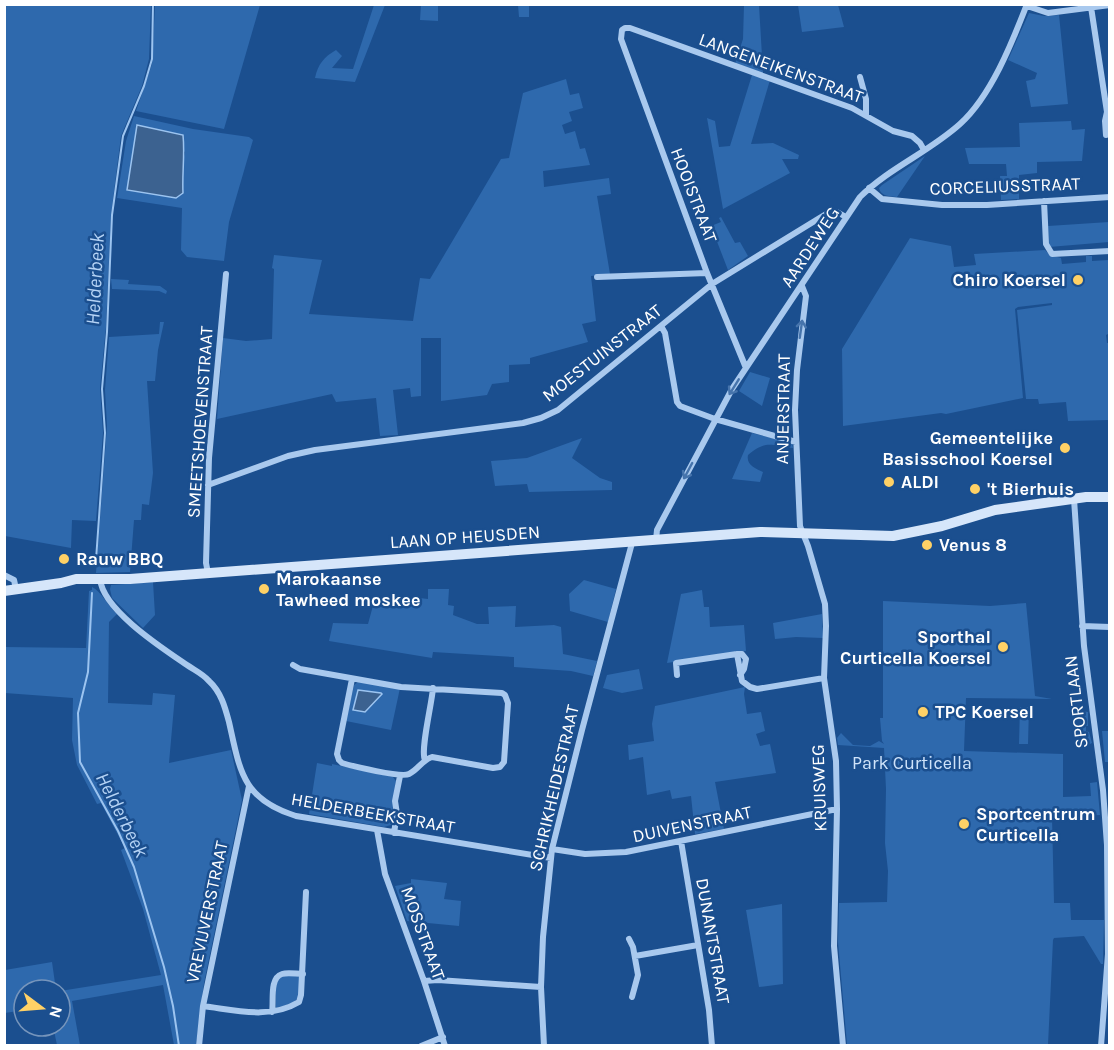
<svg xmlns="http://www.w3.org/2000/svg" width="1114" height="1050" font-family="Karla,sans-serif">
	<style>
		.green { fill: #2e69ad; fill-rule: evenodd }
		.water { fill: #3c6290; stroke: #9cc4f0; stroke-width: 1.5 }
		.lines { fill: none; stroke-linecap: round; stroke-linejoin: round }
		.stream { stroke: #9cc4f0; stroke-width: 2 }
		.street { stroke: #a9c9ee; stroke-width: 6 }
		.secondary { stroke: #d6e6fa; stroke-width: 10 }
		.oneway { stroke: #4674ac }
		.poi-dot { fill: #ffd166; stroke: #1b4f8f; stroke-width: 2 }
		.labels { text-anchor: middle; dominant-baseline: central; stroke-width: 5; stroke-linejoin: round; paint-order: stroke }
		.street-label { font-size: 18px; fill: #fff; stroke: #1b4f8f }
		.poi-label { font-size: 18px; font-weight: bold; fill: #fff; stroke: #1b4f8f; text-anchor: start }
		.park-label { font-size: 18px; fill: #cfe3fa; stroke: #1b4f8f }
		.water-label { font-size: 20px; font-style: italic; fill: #b5d3f5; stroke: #1b4f8f }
	</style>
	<rect width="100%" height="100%" fill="#1b4f8f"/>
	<!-- green -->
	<path class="green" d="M4,5H151L149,59L142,86L121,136L111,215L106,327L100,388L103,433L96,521L72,520L71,548L5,536Z
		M155,5H260L224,129L136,111L152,64Z
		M374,5H385L355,82L315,78C318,64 324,57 336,50L342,56L332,68L353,69Z
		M421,5H438V21L420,20Z
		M518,5H529V17H519Z
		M744,5H759L763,73L735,64L743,39Z
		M798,5H838L844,27L802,32Z
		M1029,13L1044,16L1059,15L1068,104L1031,107L1026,81L1035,79L1037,73L1008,60Z
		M752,75L770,80L751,144L773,143L799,155L798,159H782L790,173L723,209L707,118L715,121L719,147L730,146Z
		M566,79L570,95L579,93L583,108L569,112L572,121L562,125L565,134L575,131L580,149L585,148L590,165L543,171L544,187L609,178L611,194L597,196L610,274L591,276L596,321L582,324L588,342L530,358V364L509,365V382L492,384L487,395L441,401V338H421V396L411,397L410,388L393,390L398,435L380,436L376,398L336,402L332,394L217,419L223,338L246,341L272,339L274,269L272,268L274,255L322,260L309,314L413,321L420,278L430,279L501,159L509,158L523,93Z
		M134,116L193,129L249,137L253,140L229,222L224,261L187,257L181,250L182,208L117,198L126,141ZM137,125L185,152L181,170L183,193L127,190Z
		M1071,121L1072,130L1085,129L1082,161L1037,162V173L1019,175V199L1001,200L1000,176H1007L1006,164H969L965,148L1020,147L1019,123Z
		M925,156L897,197C890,196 881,197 879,188L882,185Z
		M721,217L735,243L740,242L748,256L728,270L711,226L721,222L719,218Z
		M1109,222V242L1049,247L1048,226Z
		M910,238L951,246L954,267L976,265L974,254L1045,250L1050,255L1061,258L1062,264L1086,262V256H1092V261L1109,260L1110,333L1106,335L1107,343H1110L1109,420L1068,421L1066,402L1039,404L1038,399H1026L1017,310L1052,305V303L1018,307L1015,309L1023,398L946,414L941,413L843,426L842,349Z
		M111,279L129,280L128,284L160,286L167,291L166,294L159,291L112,289Z
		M160,322H164L158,350L155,381H147L153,473L149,505L142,504L141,520H134L130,572L96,573L107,426L105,390L109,337L159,334Z
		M750,372L770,378L762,406L739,391Z
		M752,433L792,443L793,448C771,446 767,439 748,455C746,465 755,468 763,472L760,482L732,479Z
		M582,438L572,458L600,478L612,482V490L529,492L527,484L495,486L491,461L527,458Z
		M584,580L616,589L608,622L570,611L569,594Z
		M153,582L155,615L143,628L112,598L110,589L111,585Z
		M92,587C101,591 109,607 117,614L109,622L108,703L152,705L153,693L175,695L169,763L231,750L242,800L204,983L196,1045H174L163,985L72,1001L80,1045H57L53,1026H60V991L161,975L143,909L121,850L125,848L101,803L97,804L77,765L72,740L73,698L5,693L4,647L86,648L89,591L92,590Z
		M428,589H449L448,605L454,606L453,615L477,624H489L488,607L516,606L515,627L554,625L561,627L563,654L597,661L593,676L571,671L514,667V657L433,652L432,658L329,641L333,623L368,624L374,602L419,604L420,598L428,599Z
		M702,590L704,607H709L710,627L744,625L746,651L667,663L681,594Z
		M883,601L990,606L1026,603L1035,696L1052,699L966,698L964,751L1063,754V797L1091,796L1090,783L1097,782L1100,815L1052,817L1054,903H1070L1071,920H1104L1103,964H1101L1084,936L1054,938L1053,940L1048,1045L847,1044L838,942L839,903L887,902L888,871L885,843L886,789L884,748L838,745L837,738L841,733L853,745L870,746L879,741L884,744L882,741L880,718H883Z
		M822,614L823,638L796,637L775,639L773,623Z
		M639,669L643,689L622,693L603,688L607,675Z
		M358,682L400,688L391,730L346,721L354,685Z
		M745,687L744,694L747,714L761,712L765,731L756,734L760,746L770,744L776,773L715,782L724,829L695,834L691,796L672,799L670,790L647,795L643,757L629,760L628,745L654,741L652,724L655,706Z
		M1020,707H1029L1028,744H1019Z
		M1083,711L1088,712V726H1086V731L1089,732L1092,743L1086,746L1081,745L1080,742L1081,713Z
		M1102,731H1109V762H1105Z
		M317,763L332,766V764L393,777L396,781L391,825L384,827L309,814Z
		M411,879L447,883L444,899L461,901L459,926L407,921L395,886L411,883Z
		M782,904L783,984L759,987L746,910Z
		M52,962L56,990H24V1010L5,1013V970Z
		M283,975L298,976L301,979C299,1002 298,1002 276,1008V982Z"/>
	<!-- water -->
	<path class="water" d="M137,125L183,135C185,154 182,173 183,193L176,198L127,190Z
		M358,690L381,693L382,694L365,712L353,710Z"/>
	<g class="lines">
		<!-- stream -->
		<path class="stream" d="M96,560L105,433L102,389L107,332L112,215L123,136L144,86L152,59L153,4
			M92,593L88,672L78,713L80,762L118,831L134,867L164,967L173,1006L179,1046"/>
		<!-- street -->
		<path class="street" d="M1027,6L1048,13L1110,5
			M1091,7L1107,112L1105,121L1106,135
			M860,77L866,99V115
			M869,188L882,199L942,205H987L1110,197
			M1044,201L1046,244L1052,254L1110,251
			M597,277L707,273
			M802,286L806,296L797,370L795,410L800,526L808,546L825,604L826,626L824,678L836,761L837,809L834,946L843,1046
			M661,326L665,333L677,402L680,406L715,419L796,442
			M746,368L707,273L621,39L622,30L625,28H630L852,108L893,131L912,136L920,143L924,150
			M208,485L288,456L315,450L523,423L541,418L558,410L712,284L831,211L837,212L846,217
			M1074,499L1084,646L1103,790L1107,845L1108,954L1101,1046
			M656,540L657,530L732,389L860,197C889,168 929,152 960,124C991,96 1012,43 1027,4
			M208,573L206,563L209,458L226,274
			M4,575L14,580L16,589
			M100,579C103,610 162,648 187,665C194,670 203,674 209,681C221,692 225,707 229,722C240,771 242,799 296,816L551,858
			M1082,626L1110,627
			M737,654L742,681L750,687L757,689L824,678
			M293,665L300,669L401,687L502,693L505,695L508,703L504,762L500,767L493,768L432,757C422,760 418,770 409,774C401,778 352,766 342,763L339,760L337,754L352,679
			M677,675L676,663L737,654H742L746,659L744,669L740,675
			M425,760C420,751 432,703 433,688
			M377,830L385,874L424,981L445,1046
			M394,833L397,814L395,801L400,776
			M681,841L709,1010L712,1046
			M552,849L585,854L626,852L837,809
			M629,939L633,947L638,975L632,997
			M635,956L698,945
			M424,981L438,980L541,987
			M203,1006C235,1010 269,1020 299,1002L301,995L306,892
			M272,1012C274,1002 269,978 282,974C288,972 296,974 303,974
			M199,1046L203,1006L249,786
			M421,1046L443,1037
			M544,1046L541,987L543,937L552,849L582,730L632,543"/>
		<!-- secondary -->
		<path class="secondary" d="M4,591L61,583L76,579H130L760,532L893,536L942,526L995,510L1086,497H1110"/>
	</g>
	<!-- one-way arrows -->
	<defs><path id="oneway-shaft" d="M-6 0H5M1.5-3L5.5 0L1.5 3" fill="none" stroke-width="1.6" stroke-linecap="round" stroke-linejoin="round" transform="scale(1.5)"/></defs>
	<g class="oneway">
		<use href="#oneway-shaft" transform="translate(801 329) rotate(-82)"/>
		<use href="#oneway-shaft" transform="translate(734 387) rotate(122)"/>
		<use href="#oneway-shaft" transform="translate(688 471) rotate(118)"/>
	</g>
	<!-- markers -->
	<g class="poi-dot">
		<circle cx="1078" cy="280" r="6"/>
		<circle cx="1065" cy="448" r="6"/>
		<circle cx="889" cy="482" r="6"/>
		<circle cx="975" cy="489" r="6"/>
		<circle cx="927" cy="545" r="6"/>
		<circle cx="64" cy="559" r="6"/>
		<circle cx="264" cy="589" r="6"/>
		<circle cx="1003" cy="647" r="6"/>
		<circle cx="923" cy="712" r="6"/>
		<circle cx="964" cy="824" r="6"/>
	</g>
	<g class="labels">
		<!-- street labels -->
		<g class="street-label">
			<text transform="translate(781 68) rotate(20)">LANGENEIKENSTRAAT</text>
			<text transform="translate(1005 186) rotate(-2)">CORCELIUSSTRAAT</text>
			<text transform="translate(694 195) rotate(69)">HOOISTRAAT</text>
			<text transform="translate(810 247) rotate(-57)">AARDEWEG</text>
			<text transform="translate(602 353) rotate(-38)">MOESTUINSTRAAT</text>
			<text transform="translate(783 409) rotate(-89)">ANJERSTRAAT</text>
			<text transform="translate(200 422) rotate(-86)">SMEETSHOEVENSTRAAT</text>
			<text transform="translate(465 537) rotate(-4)">LAAN OP HEUSDEN</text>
			<text transform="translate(1076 702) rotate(-97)">SPORTLAAN</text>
			<text transform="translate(554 788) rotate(-77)">SCHRIKHEIDESTRAAT</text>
			<text transform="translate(819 788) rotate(-92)">KRUISWEG</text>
			<text transform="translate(373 813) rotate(10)">HELDERBEEKSTRAAT</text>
			<text transform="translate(692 824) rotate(-12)">DUIVENSTRAAT</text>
			<text transform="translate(207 912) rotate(-78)">VREVIJVERSTRAAT</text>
			<text transform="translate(423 933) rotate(70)">MOSSTRAAT</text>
			<text transform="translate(713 941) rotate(80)">DUNANTSTRAAT</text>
		</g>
		<!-- poi labels -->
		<g class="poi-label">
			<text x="1066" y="280" text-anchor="end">Chiro Koersel</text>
			<text x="1053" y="438" text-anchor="end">Gemeentelijke<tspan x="1053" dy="21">Basisschool Koersel</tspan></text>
			<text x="901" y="482">ALDI</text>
			<text x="987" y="489">'t Bierhuis</text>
			<text x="939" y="545">Venus 8</text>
			<text x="76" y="559">Rauw BBQ</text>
			<text x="276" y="579">Marokaanse<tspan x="276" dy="21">Tawheed moskee</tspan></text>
			<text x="991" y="637" text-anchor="end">Sporthal<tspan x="991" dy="21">Curticella Koersel</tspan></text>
			<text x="935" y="712">TPC Koersel</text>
			<text x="976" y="814">Sportcentrum<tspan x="976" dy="21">Curticella</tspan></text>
		</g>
		<!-- park labels -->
		<g class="park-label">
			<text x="912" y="763">Park Curticella</text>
		</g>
		<!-- water labels -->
		<g class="water-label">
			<text transform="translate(95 279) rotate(-87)">Helderbeek</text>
			<text transform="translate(122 815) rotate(63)">Helderbeek</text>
		</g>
	</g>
	<!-- border -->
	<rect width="1114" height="1050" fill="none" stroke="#ffffff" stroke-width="12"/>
	<!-- north arrow -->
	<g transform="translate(42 1008) rotate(106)"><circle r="28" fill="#1b4f8f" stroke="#7695bc" stroke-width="1.5"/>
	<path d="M0-4.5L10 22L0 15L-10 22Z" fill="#ffd166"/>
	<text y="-9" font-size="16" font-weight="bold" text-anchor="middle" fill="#ffffff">N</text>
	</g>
</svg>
